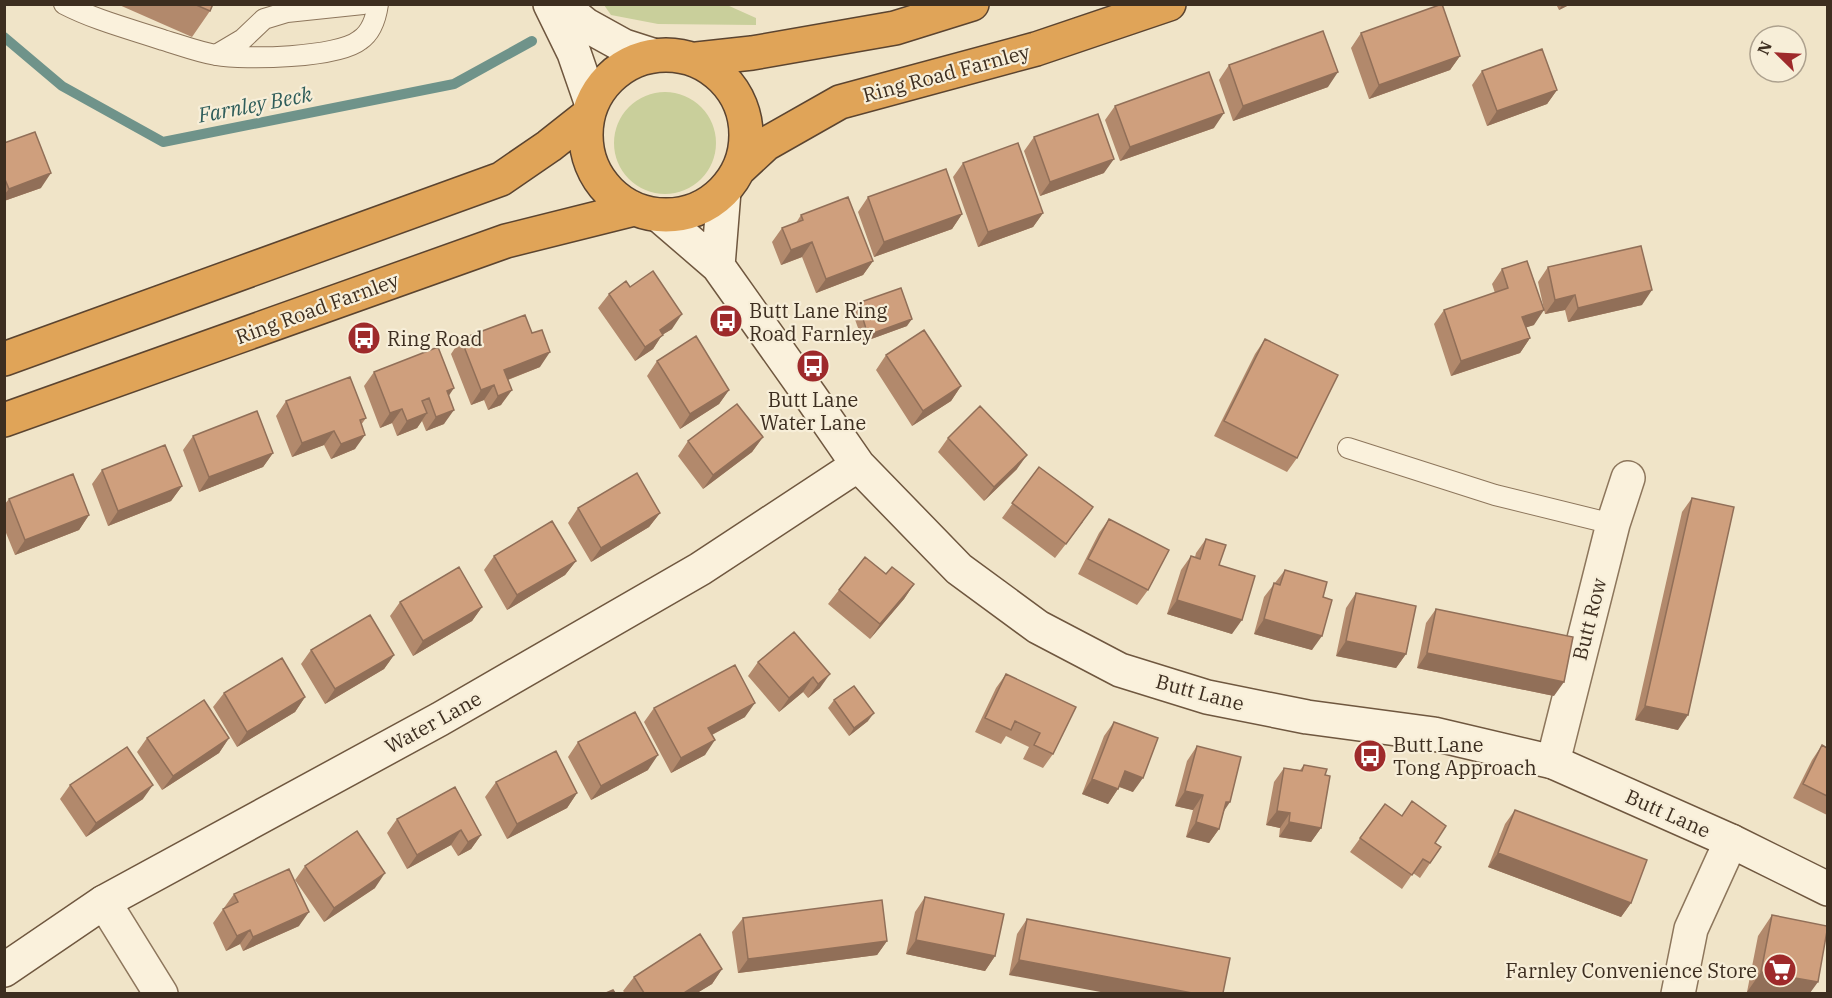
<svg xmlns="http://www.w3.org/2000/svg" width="1832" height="998" font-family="'IBM Plex Serif',serif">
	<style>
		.green { fill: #c9cf9b }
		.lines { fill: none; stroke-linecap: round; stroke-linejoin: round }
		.stream { stroke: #6f938a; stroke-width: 10 }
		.lane-casing { stroke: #8d765c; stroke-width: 22 }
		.street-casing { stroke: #8d765c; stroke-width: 36 }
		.secondary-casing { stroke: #6f573f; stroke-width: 36 }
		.highway-casing { stroke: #5b4430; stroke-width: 36 }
		.lane { stroke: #faf1dc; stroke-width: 20 }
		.street { stroke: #faf1dc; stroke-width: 33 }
		.secondary { stroke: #faf1dc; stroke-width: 33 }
		.highway { stroke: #e0a458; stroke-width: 33 }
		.wall { fill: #b2896c }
		.shaded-wall { fill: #916f58 }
		.building { fill: #cf9f7d; stroke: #916f58; stroke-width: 1.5 }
		.labels { text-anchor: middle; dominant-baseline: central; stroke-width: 4.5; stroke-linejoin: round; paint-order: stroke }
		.street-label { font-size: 20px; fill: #3d2e20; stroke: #f7eed8 }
		.poi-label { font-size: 20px; fill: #3d2e20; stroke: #f7eed8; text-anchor: start }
		.water-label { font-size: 21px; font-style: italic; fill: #2f5d5a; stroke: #f7eed8 }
	</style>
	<rect width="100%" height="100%" fill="#f0e4c8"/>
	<!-- green -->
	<path class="green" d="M604,5H727L756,18V25L658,24L611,15Z
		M614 143a51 51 0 1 1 102 0a51 51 0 1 1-102 0Z"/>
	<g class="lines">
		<!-- stream -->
		<path class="stream" d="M4,37L62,86L163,142L454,84L532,41"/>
		<!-- lane casing -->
		<g class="lane-casing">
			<path id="lane" d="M64,4C95,20 130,29 163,40C180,45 198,52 216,55C245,60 338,58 360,40C372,32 376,18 378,4
				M216,55L243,39L264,19L287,12L363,4
				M1348,448L1495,495L1613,524"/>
		</g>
		<!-- street casing -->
		<g class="street-casing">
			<path id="street" d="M1553,762L1613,524L1628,478
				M104,902L161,994
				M1678,994L1691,929L1731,841"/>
		</g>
		<!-- secondary casing -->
		<g class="secondary-casing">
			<path id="secondary" d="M550,4L574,53L591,102
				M560,4L586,25L624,46L652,55
				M660,216L718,266L811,397L858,465L959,569L1038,627L1120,670L1207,697L1307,717L1434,734L1553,762L1731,841L1828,889
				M718,266L724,191
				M4,970L104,902L440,719L700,569L858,465"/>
		</g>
		<!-- highway casing -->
		<g class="highway-casing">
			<path id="highway" d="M586 135a80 80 0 1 1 160 0a80 80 0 1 1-160 0Z
				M697,59L752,53L895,28L972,4
				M738,170L766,144L840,102L1036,49L1169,4
				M4,359L501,179L549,146L587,116
				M4,420L506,241L634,209"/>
		</g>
		<!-- lane -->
		<use href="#lane" class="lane"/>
		<!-- street -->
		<use href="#street" class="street"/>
		<!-- secondary -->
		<use href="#secondary" class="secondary"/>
		<!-- highway -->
		<use href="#highway" class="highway"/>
	</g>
	<!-- wall -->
	<path class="wall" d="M117,4H213L210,11L192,37Z
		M1556,4H1571L1559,10Z
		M1361,33L1460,56L1450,70L1369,99L1351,48Z
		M1229,65L1328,87L1233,121L1219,80Z
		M1482,71L1557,90L1547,104L1487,126L1472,85Z
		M1115,106L1214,128L1120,161L1105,120Z
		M1034,137L1104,173L1040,196L1024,151Z
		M4,143L41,188L4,201Z
		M963,163L1043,213L1033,227L978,247L953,177Z
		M868,197L962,214L952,229L874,257L858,212Z
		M801,215L873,261L863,275L816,293L802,257L781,265L772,242L782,228L796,223Z
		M1548,267L1642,305L1568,322L1565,310L1545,314L1538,282Z
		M1502,269L1534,325L1526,327L1530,338L1520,353L1451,376L1434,324L1444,310L1495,293L1492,284Z
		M630,287L672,329L662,335L653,349L635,361L598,308L609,294Z
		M858,303L907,326L863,342L852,311Z
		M461,339L540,367L508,380L501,405L488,410L484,400L471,405L451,354Z
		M1265,339L1297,458L1287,472L1214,436L1255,354Z
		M886,355L961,386L951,401L912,426L876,370Z
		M657,361L729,390L719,404L680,429L647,376Z
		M374,372L449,395L444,424L426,431L422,421L417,428L397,436L392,423L380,428L364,386Z
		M286,401L366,418L361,425L355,449L331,459L324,445L292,457L276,416Z
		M193,436L273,453L263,467L199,492L183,450Z
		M763,437L752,452L703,489L678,456L688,441Z
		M948,438L1017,469L984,501L938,452Z
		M1039,467L1083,522L1055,558L1002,518Z
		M102,470L182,486L171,501L108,526L92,484Z
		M1692,498L1678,730L1635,720L1682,512Z
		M9,499L89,515L79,530L15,555L4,528V505Z
		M578,508L660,513L649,527L591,562L568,523Z
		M1109,519L1148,590L1137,605L1078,574L1099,533Z
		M1206,539L1219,565L1232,634L1167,614L1181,570L1191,556L1195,557L1196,553Z
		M494,556L576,561L565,575L507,610L484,570Z
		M1285,570L1323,597L1312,650L1254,634L1264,597Z
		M886,574L914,584L904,599L870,639L828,604L839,590Z
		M1356,593L1406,654L1396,668L1336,656L1346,608Z
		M400,602L482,607L472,621L413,656L390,616Z
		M1436,609L1554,696L1417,668L1426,623Z
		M794,632L820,688L808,698L803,692L779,712L748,676L758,662Z
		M311,650L394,655L384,669L325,704L301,664Z
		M1006,674L1053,754L1043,768L1023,759L1029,747L1006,736L1001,744L975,732L996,688Z
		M224,693L305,697L295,712L237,747L213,707Z
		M834,700L868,721L849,736L828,708Z
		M654,708L745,717L712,735L705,755L671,773L644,722Z
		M1114,722L1133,792L1119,787L1108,804L1082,794L1104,736Z
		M147,738H229L219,753L162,790L137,752Z
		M578,742L648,770L591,800L568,757Z
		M1822,745L1827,748V815L1793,798L1812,760Z
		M1197,746L1224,811L1219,829L1209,843L1186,837L1193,810L1175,806L1187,761Z
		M1304,765L1325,775L1321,828L1311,842L1279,837L1280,828L1266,825L1274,782L1284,768L1300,770Z
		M496,782L577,793L567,808L507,839L485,797Z
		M70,785L143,799L86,837L60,799Z
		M455,787L481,835L471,849L458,856L451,845L407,869L387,833L397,819Z
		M1385,804L1441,847L1420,878L1413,873L1402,889L1350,852Z
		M1515,810L1631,903L1621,917L1488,867L1505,824Z
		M305,866L375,888L324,922L295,880Z
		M234,894L299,926L243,951L240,944L226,951L213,923Z
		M925,897L995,956L985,971L906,954L915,912Z
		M1772,915L1818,982L1747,992L1758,936Z
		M743,918L887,941L877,955L738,973L732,932Z
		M1027,919L1223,993L1009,975L1017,934Z
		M722,969L712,984L697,993H625L623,991L634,977Z"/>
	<!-- shaded-wall -->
	<path class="shaded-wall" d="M1563,4H1571L1559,10Z
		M1460,56L1450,70L1369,99L1379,85Z
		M1338,72L1328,87L1233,121L1243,106Z
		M1557,90L1547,104L1487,126L1497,111Z
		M1224,113L1214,128L1120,161L1130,147Z
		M1114,159L1104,173L1040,196L1050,182Z
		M51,173L41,188L4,201V195L9,189Z
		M1043,213L1033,227L978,247L988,232Z
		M962,214L952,229L874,257L884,242Z
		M812,242L802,257L781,265L791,250Z
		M873,261L863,275L816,293L826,279Z
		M1652,290L1642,305L1568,322L1578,308Z
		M1575,295L1565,310L1545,314L1555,300Z
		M1544,310L1534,325L1512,332L1522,317Z
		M682,314L672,329L662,335L653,349L635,361L645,347L660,330Z
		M912,319L907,326L863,342L868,335Z
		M1530,338L1520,353L1451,376L1461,361Z
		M550,352L540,367L494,385L504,370Z
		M494,385L484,400L471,405L481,390Z
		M961,386L951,401L912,426L923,411Z
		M454,388L444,403L447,391Z
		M512,390L501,405L488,410L498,396Z
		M729,390L719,404L680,429L690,414Z
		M402,409L392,423L380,428L390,413Z
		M454,410L444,424L426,431L436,417Z
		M427,413L417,428L397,436L407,421Z
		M334,431L324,445L292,457L302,443Z
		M365,435L355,449L331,459L341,444Z
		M763,437L752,452L703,489L713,475Z
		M273,453L263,467L199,492L209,477Z
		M1027,455L1017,469L984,501L994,487Z
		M182,486L171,501L108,526L118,511Z
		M660,513L649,527L591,562L601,548Z
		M89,515L79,530L15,555L25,540Z
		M576,561L565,575L507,610L517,595Z
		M914,584L904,599L870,639L880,624Z
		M1177,600L1242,620L1232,634L1167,614Z
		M482,607L472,621L413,656L423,641Z
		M1264,619L1322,636L1312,650L1254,634Z
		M1346,641L1406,654L1396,668L1336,656Z
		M1427,653L1564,682L1554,696L1417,668Z
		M394,655L384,669L325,704L335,689Z
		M830,674L820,688L808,698L818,684Z
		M813,677L803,692L779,712L789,698Z
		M305,697L295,712L237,747L247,732Z
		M755,703L745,717L698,742L708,728Z
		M1645,706L1688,715L1678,730L1635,720Z
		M874,713L868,721L849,736L854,728Z
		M229,738L219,753L162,790L173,776Z
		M715,740L705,755L671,773L681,758Z
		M658,755L648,770L591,800L601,786Z
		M1125,771L1143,778L1133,792L1115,785Z
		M1092,779L1118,789L1108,804L1082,794Z
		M153,785L143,799L86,837L96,823Z
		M1185,791L1203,795L1193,810L1175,806Z
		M577,793L567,808L507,839L517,824Z
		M1226,802H1230L1220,817Z
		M1277,811L1290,813L1280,828L1266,825Z
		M1196,822L1219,829L1209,843L1186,837Z
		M1289,822L1321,828L1311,842L1279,837Z
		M461,830L451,845L407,869L417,855Z
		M481,835L471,849L458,856L468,842Z
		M1498,853L1631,903L1621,917L1488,867Z
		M385,873L375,888L324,922L334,908Z
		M309,912L299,926L243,951L253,937Z
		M250,930L240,944L226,951L237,936Z
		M916,940L995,956L985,971L906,954Z
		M887,941L877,955L738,973L748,959Z
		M1019,960L1192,993H1106L1009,975Z
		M722,969L712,984L697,993H684Z
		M1761,972L1818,982L1810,993H1753L1747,992Z"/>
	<!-- building -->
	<path class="building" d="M194,4H213L210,11Z
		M1442,4L1460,56L1379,85L1361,33Z
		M1323,31L1338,72L1243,106L1229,65Z
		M1542,49L1557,90L1497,111L1482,71Z
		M1209,72L1224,113L1130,147L1115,106Z
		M1098,114L1114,159L1050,182L1034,137Z
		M35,132L51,173L9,189L4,177V143Z
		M1018,143L1043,213L988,232L963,163Z
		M946,169L962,214L884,242L868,197Z
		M848,197L873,261L826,279L812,242L791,250L782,228L803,220L801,215Z
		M1641,246L1652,290L1578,308L1575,295L1555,300L1548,267Z
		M1527,261L1544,310L1522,317L1530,338L1461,361L1444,310L1508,288L1502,269Z
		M653,271L682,314L660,330L663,335L645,347L609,294L626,281L630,287Z
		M901,288L912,319L868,335L858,303Z
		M525,315L532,333L542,330L550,352L504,370L512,390L498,396L494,385L481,390L461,339Z
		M924,330L961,386L923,411L886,355Z
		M696,336L729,390L690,414L657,361Z
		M1265,339L1338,375L1297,458L1224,421Z
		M438,347L454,388L447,391L454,410L436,417L429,398L422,401L427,413L407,421L402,409L390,413L374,372Z
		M350,377L366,418L360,420L365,435L341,444L334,431L302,443L286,401Z
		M737,404L763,437L713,475L688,441Z
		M980,406L1027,455L994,487L948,438Z
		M257,411L273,453L209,477L193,436Z
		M165,445L182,486L118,511L102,470Z
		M1039,467L1093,507L1066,544L1012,503Z
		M637,473L660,513L601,548L578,508Z
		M73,474L89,515L25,540L9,499Z
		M1692,498L1734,507L1688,715L1645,706Z
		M1109,519L1169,550L1148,590L1088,559Z
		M552,521L576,561L517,595L494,556Z
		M1206,539L1226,545L1219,565L1255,576L1242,620L1177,600L1191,556L1200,559Z
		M865,557L886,574L892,567L914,584L880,624L839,590Z
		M459,567L482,607L423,641L400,602Z
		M1285,570L1327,582L1323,597L1332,600L1322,636L1264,619L1274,583L1280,585Z
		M1356,593L1416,606L1406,654L1346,641Z
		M1436,609L1573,637L1564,682L1427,653Z
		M370,615L394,655L335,689L311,650Z
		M794,632L830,674L818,684L813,677L789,698L758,662Z
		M282,658L305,697L247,732L224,693Z
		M735,665L755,703L708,728L715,740L681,758L654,708Z
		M1006,674L1076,707L1053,754L1034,745L1040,733L1015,721L1011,730L985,718Z
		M854,686L874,713L854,728L834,700Z
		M204,700L229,738L173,776L147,738Z
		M635,712L658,755L601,786L578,742Z
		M1114,722L1158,738L1143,778L1125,771L1118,789L1092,779Z
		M1822,745L1827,748V796L1803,784Z
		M1197,746L1241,757L1230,802H1226L1219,829L1196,822L1203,795L1185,791Z
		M127,747L153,785L96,823L70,785Z
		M556,751L577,793L517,824L496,782Z
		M1304,765L1327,769L1325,775L1330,776L1321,828L1289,822L1290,813L1277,811L1284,768L1302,771Z
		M455,787L481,835L468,842L461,830L417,855L397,819Z
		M1412,801L1446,826L1435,843L1441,847L1430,863L1423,859L1412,875L1360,838L1385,804L1402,816Z
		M1515,810L1647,860L1631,903L1498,853Z
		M357,831L385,873L334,908L305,866Z
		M289,869L309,912L253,937L250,930L237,936L223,909L238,902L234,894Z
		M925,897L1004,914L995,956L916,940Z
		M882,900L887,941L748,959L743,918Z
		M1772,915L1827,926V931L1818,982L1761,972Z
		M1027,919L1230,958L1223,993H1192L1019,960Z
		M700,934L722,969L684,993H644L634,977Z
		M613,990L615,993H606Z"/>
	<!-- icons -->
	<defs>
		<g id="bus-disc" transform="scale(1.725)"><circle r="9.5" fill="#9e2a2b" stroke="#f7eed8"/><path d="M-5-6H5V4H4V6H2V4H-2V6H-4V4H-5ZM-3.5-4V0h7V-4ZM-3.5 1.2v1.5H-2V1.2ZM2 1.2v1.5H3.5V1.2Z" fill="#fff"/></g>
		<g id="supermarket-disc" transform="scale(1.725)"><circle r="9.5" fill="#9e2a2b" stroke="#f7eed8"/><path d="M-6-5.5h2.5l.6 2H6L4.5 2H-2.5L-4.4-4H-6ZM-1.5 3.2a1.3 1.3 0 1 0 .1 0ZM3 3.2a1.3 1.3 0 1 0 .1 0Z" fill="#fff"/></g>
	</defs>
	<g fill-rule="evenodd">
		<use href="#bus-disc" x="726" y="321"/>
		<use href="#bus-disc" x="364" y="338"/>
		<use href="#bus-disc" x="813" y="366"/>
		<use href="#bus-disc" x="1370" y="756"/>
		<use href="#supermarket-disc" x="1780" y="970"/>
	</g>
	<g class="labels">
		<!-- street labels -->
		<g class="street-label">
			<text transform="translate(946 73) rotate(-15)">Ring Road Farnley</text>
			<text transform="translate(317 308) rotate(-20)">Ring Road Farnley</text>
			<text transform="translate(1589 619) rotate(-76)">Butt Row</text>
			<text transform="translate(1200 692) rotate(15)">Butt Lane</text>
			<text transform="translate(433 722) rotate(-29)">Water Lane</text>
			<text transform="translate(1668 813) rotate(24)">Butt Lane</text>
		</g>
		<!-- poi labels -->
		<g class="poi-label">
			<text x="749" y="310">Butt Lane Ring<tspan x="749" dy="23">Road Farnley</tspan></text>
			<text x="387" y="338">Ring Road</text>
			<text x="813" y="399" text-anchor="middle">Butt Lane<tspan x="813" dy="23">Water Lane</tspan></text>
			<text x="1393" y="744">Butt Lane<tspan x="1393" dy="23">Tong Approach</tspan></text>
			<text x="1757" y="970" text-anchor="end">Farnley Convenience Store</text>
		</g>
		<!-- water labels -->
		<g class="water-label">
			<text transform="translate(255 104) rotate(-11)">Farnley Beck</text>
		</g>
	</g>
	<!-- border -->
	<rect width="1832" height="998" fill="none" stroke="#3d2e20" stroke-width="12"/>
	<!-- north arrow -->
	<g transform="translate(1778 54) rotate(294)"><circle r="28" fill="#f7eed8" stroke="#ada18e" stroke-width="1.5"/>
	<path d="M0-4.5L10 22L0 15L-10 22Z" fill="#9e2a2b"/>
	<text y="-9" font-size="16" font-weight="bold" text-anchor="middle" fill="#3d2e20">N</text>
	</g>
</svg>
